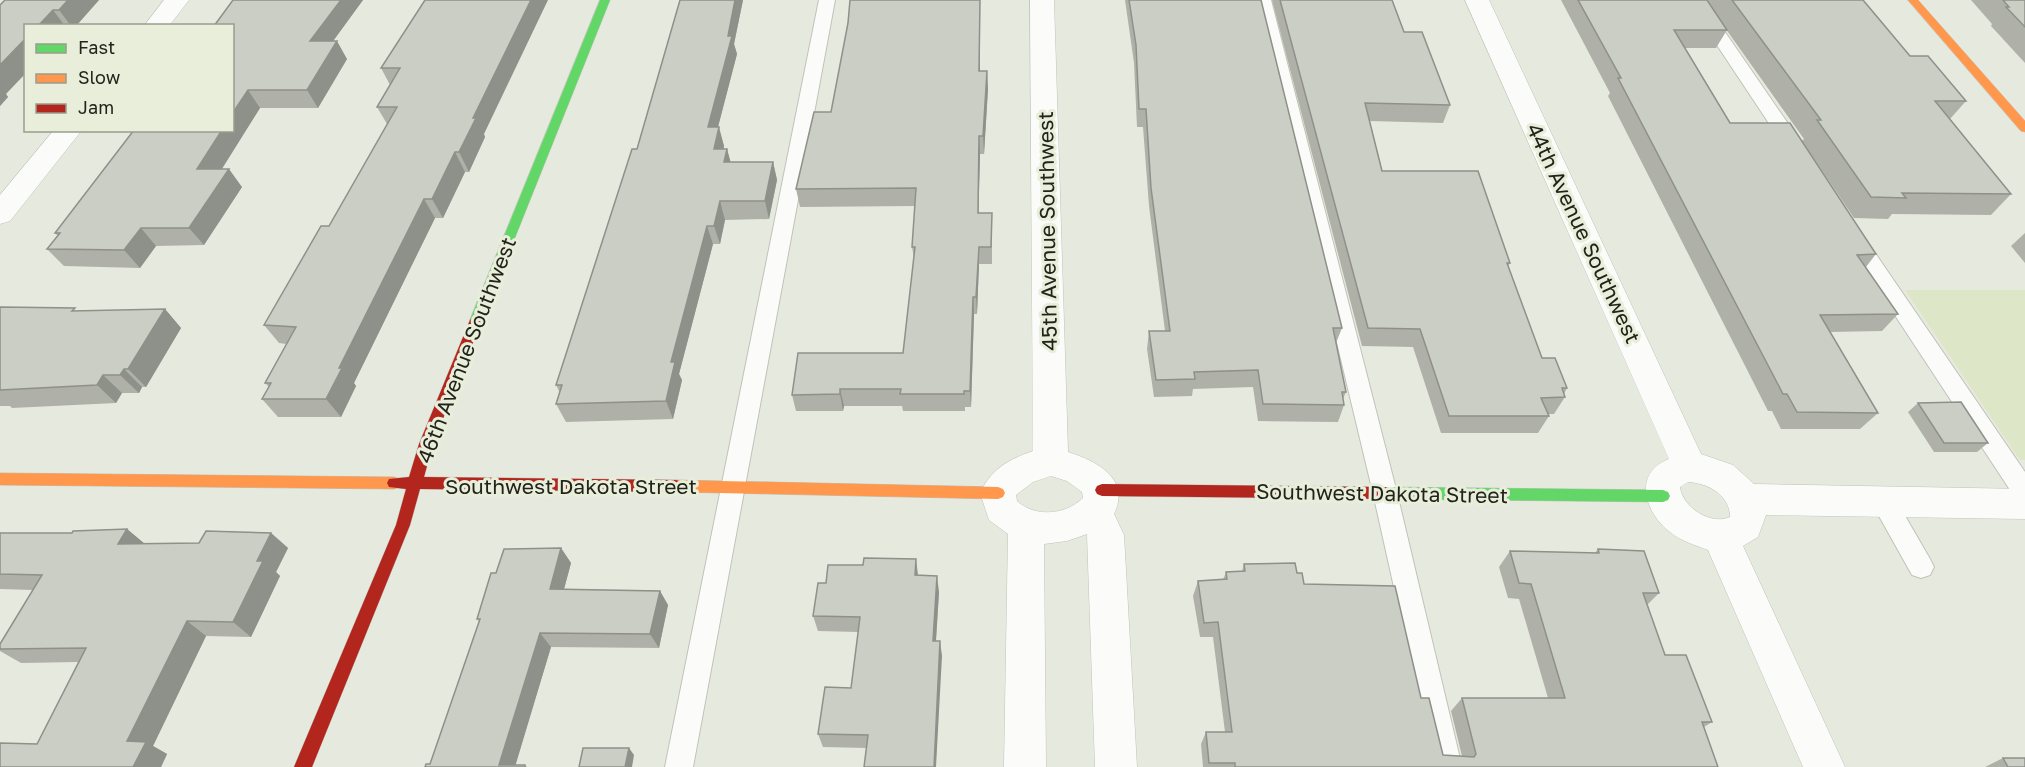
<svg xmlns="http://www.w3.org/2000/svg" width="2025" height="767" font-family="'Golos Text',sans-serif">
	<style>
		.green { fill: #dde6c6 }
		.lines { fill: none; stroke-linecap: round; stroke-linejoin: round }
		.lane-casing { stroke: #c0c2b9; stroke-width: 2 }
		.street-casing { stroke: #c0c2b9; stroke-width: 1 }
		.fast-casing { stroke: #c0c2b9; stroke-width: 1 }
		.slow-casing { stroke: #c0c2b9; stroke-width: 1 }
		.jam-casing { stroke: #c0c2b9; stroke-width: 1 }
		.lane { fill: #fbfcfa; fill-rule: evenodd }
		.street { fill: #fbfcfa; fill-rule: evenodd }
		.fast { fill: #63d668; fill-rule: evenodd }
		.slow { fill: #ff974d; fill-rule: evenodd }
		.jam { fill: #b3261e; fill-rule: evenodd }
		.wall { fill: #afb1a9 }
		.shaded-wall { fill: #8e908a }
		.building { fill: #cbcec5; stroke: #8e908a; stroke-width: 1.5 }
		.labels { text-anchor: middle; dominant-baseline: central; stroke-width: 6; stroke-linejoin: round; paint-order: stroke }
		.street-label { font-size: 21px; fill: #22241c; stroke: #e8eeda }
	</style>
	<rect width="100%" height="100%" fill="#e6eade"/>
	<!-- green -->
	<path class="green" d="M1905,290H2025V460H2020Z"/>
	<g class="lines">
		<!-- lane casing -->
		<g class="lane-casing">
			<path id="lane" d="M819,0H835L693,767H665Z
				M1255,0H1271L1397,493L1462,767H1434L1373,493Z
				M1687,0H1703L1802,144L1804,148L1802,152H1788Z
				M1853,229L1860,231L2025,472V502L2016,499L1846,241L1843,236L1846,231Z
				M1884,492L1893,495L1930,559L1934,567L1930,575L1921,578L1912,575L1875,509L1872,502L1875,495Z"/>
		</g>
		<!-- street casing -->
		<g class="street-casing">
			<path id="street" d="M164,0H189L169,26H144Z
				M1030,0H1054L1068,452C1096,461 1131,478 1114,514L1124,535L1137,767H1095L1087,534L1067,541L1044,544L1046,767H1004L1008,534L989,520L980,493C992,468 1008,460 1033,451ZM1051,476L1067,481L1082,492L1083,498C1065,515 1036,518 1017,501L1016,495L1033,482Z
				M1465,0H1489L1701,454L1733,465L1754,484L2025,489V519L1766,515L1758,537L1743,546L1845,767H1803L1708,550C1695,545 1681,541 1670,532C1645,513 1632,473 1669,459ZM1688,482C1708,483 1730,495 1730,517C1711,526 1682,507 1680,487Z
				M54,130H82L10,221L0,224V195Z"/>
		</g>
		<!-- fast casing -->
		<g class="fast-casing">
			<path id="fast" d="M600,0H610L482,320L481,323H471L470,320Z
				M1385,487L1663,490L1668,492L1670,496L1668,500L1663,502L1385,499L1380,497L1378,493L1380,489Z"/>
		</g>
		<!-- slow casing -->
		<g class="slow-casing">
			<path id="slow" d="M1908,0H1918L2025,121V132L2021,131Z
				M0,473L394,477L399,479L401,483L399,487L394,489L0,485Z
				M676,480L998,487L1003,489L1005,493L1003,497L998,499L676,492L671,490L669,486L671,482Z"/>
		</g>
		<!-- jam casing -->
		<g class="jam-casing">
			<path id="jam" d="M476,315L482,320L433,444L424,477L676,480L681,482L683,486L681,490L676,492L420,489L410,525L312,767H294L396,525L406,489L389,487L387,483L389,479L409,477L419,444L470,320Z
				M1102,484L1385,487L1390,489L1392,493L1390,497L1385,499L1102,496L1097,494L1095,490L1097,486Z"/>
		</g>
		<!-- lane -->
		<use href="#lane" class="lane"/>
		<!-- street -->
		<use href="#street" class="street"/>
		<!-- fast -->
		<use href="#fast" class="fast"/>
		<!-- slow -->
		<use href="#slow" class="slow"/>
		<!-- jam -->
		<use href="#jam" class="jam"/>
	</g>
	<!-- wall -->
	<path class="wall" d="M5,0H99L76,26H26L6,94L8,97L0,106Z
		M233,0H363L333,41L347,59L318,108H260L222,169L242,187L204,245L156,246L140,268L64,266L47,249L58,236L55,233Z
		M425,0L485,137L469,172H465L443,218H435L354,383L356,386L341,417H278L262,399L269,387L265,383L286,344L279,343L264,325L329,226L387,124L377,107L390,85L381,68Z
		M680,0H743L734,44L737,54L718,127L724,146V149H727L730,162H773L777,180L769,219L725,220L720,244H713L679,374L682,380L673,419L566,422L556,404L560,393L556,385L637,149Z
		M850,0H980V71H987L988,89L984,154H980L978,213L992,230V264H979L977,314H974L971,407H965V411H903L902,406H844L843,411H796L792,395L903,353L914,258L912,247L915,206L800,207L796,189L831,112L848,23Z
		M1125,0H1261L1342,328L1336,343L1346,392L1343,399L1344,405L1338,422L1258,421L1253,387L1193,389L1192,396L1154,397L1147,349L1149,331H1165L1149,206L1143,127H1137L1134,63Z
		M1272,0H1392L1404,32L1450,105L1443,123L1369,121L1382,171L1510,263L1508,266L1542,358L1567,388L1564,394L1565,397L1554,414H1548L1549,416L1538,433H1441L1413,347L1362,346Z
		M1561,0H1863L1910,56L1966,101L1950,119L2011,194L1991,215L1892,214L1888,219L1854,218L1802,141L1804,139L1718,18L1727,30L1716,48H1685L1730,123L1876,254L1866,267L1898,314L1882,331L1830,332L1878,413L1860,429H1781L1772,411H1768L1608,96L1610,93Z
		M1971,0H2025V63L1991,26L1992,24Z
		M2025,233V263L2011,246Z
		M0,307L79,311L165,309L181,328L146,387H142L139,393H122L116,403L12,408L10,406H0Z
		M1918,403L1988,443L1977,452H1934L1908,412Z
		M127,529L145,544L199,543L271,533L288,548L276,572L280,576L251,637L206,636L153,746L167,754L161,767H0L37,744L78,662L21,663L0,651V644L33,590L0,589V533H72Z
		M561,548L571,563L564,589L660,591L668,605L659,648L551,647L515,765H525L527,767H425L430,764L479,621L477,619L496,573Z
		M1598,549L1659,593L1647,605L1665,655L1712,722L1704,727L1718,767H1203L1201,744L1206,732H1225L1213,637H1200L1193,596L1198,581L1223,580L1226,572L1242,571L1244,564L1297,573L1304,584L1421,698L1443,755L1462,756L1451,711L1462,698H1548L1519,599L1508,598L1499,567L1510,551L1595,553Z
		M918,575L939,592L936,641L942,656L866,748L823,747L818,734L851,688L858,632L818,631L813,616L826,583Z
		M2003,758L2025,767H1985Z"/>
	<!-- shaded-wall -->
	<path class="shaded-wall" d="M68,0H99L76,26H71L59,10Z
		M341,0H363L320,59L310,41Z
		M531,0H548L484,134L485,137L469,172L459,152L473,118Z
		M735,0H743L734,44L737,54L713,146L708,127Z
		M980,0V89L979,71Z
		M53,10L65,26H38Z
		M26,38V73L6,94L8,97L0,106V65Z
		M337,41L347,59L318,108L307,90Z
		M987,71L988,89L984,154L983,136Z
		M248,90L260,108L211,186L197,169L222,130H232V114Z
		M719,127L724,146L719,167L714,149Z
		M979,136L980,154L978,230V213Z
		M727,149L732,167L724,162Z
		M455,152L465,172L443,218L432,199Z
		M773,162L777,180L769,219L765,201Z
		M229,169L242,187L204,245L189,228Z
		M424,199L435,218L354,383L356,386L341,417L326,399L339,368Z
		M720,201L725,220L720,244L714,226Z
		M707,226L713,244L679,374L682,380L673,419L666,401L671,362Z
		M141,228L156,246L140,268L124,250Z
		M979,247V264L977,314L976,297Z
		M973,297L974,314L971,407L970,391Z
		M165,309L181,328L146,387L128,369Z
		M124,369L142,387L139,393L120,375Z
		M103,375L122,393L116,403L97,385Z
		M840,389L844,406L843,411L840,394Z
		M127,529L146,545L118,544Z
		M271,533L288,548L276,572L280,576L251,637L233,622L257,561Z
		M561,548L571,563L560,604L550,589Z
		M916,559L918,575L917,591L915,575Z
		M937,576L939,592L935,655L933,641Z
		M660,591L668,605L659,648L650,634Z
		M187,621L206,636L153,746L167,754L161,767H133L127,741Z
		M540,633L551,647L515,767L499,765Z
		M940,641L942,656L936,767H934Z
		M629,748L634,755L632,767H625Z"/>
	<!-- building -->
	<path class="building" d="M5,0H68L59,10H53L38,26H26V38L0,65V5Z
		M233,0H341L310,41H337L307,90H248L232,114V26H214Z
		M425,0H531L473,118H476L459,152H455L432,199H424L339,368H342L326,399H262L271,383H265L296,327L264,325L321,226H329L397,107H377L400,68H381Z
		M680,0H735L728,36H732L708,127H719L714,149H727L724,162H773L765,201H720L714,226H707L671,362H675L666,401L556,404L562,385H556L632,149H637Z
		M850,0H980L979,71H987L983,136H979L978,213H992L991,247H979L976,297H973L970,391H964V394H900L901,389H840V394L792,395L798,353H903L915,247H912L916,188L796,189L814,112H831L848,23Z
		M1129,0H1261L1342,328H1333L1346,392H1342L1344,405L1263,404L1258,370L1194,372L1195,379L1156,380L1149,331H1170L1151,188L1146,109H1139L1136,45Z
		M1280,0H1392L1404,32H1422L1450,105L1365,103L1382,171H1478L1510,263H1507L1542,358H1555L1567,388H1562L1565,397L1541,398L1549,416H1449L1420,329L1368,328Z
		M1578,0H1707L1727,30H1674L1730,123H1790L1876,254L1857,255L1898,314L1820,315L1878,413L1797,412L1787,394H1783L1618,78H1621Z
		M1732,0H1863L1910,56H1928L1966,101H1935L2011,194L1902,193L1906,198L1871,197L1817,120H1821Z
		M2003,0H2025V27L2006,7H2009Z
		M134,130H222L197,169H229L189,228H141L124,250L47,249L60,233H55Z
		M0,307L75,308L72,311L165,309L128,369H124L120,375H103L97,385L0,390Z
		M1961,402L1988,443H1944L1918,403Z
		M127,529L118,544L199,543L206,531L271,533L257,561H263L233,622L187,621L127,741L146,742L133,767H0V743L37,744L86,648L0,649V644L42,575L0,574V533H72L73,531Z
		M561,548L550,589L660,591L650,634L540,633L499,765H525V767H425L426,764H430L480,619H477L491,573H496L504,549Z
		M1598,549L1644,551L1659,593H1643L1665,655H1686L1712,722H1702L1718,767H1235V763H1209L1206,732H1232L1218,622L1204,623L1198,581L1227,579L1226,572L1245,571L1244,564L1295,563L1297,573H1302L1304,584L1395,586L1421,698H1429L1443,755L1474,757L1476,754L1462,698H1565L1531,584L1519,583L1510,551L1599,553Z
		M864,558L916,559L915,575L937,576L933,641H940L934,767H864L868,735L818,734L825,687L851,688L860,617L813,616L818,583H826L828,565H863Z
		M583,748H629L625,767H579Z
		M2003,758H2025V767H2008Z"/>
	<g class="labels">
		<!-- street labels -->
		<g class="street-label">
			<text transform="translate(1047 231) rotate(-91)">45th Avenue Southwest</text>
			<text transform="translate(1584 233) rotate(65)">44th Avenue Southwest</text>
			<text transform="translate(466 350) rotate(-69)">46th Avenue Southwest</text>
			<text x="571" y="486">Southwest Dakota Street</text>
			<text transform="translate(1382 493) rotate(1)">Southwest Dakota Street</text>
		</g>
	</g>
	<!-- legend -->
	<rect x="24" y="24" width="210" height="108" fill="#e8eeda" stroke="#999d8e" stroke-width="1.5"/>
	<rect x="36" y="44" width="30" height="9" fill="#63d668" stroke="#999d8e" stroke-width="1.5"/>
	<text x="78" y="54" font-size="18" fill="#22241c">Fast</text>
	<rect x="36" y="74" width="30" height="9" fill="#ff974d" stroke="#999d8e" stroke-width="1.5"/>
	<text x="78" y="84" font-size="18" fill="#22241c">Slow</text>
	<rect x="36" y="104" width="30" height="9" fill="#b3261e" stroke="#999d8e" stroke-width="1.5"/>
	<text x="78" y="114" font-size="18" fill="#22241c">Jam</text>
</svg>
